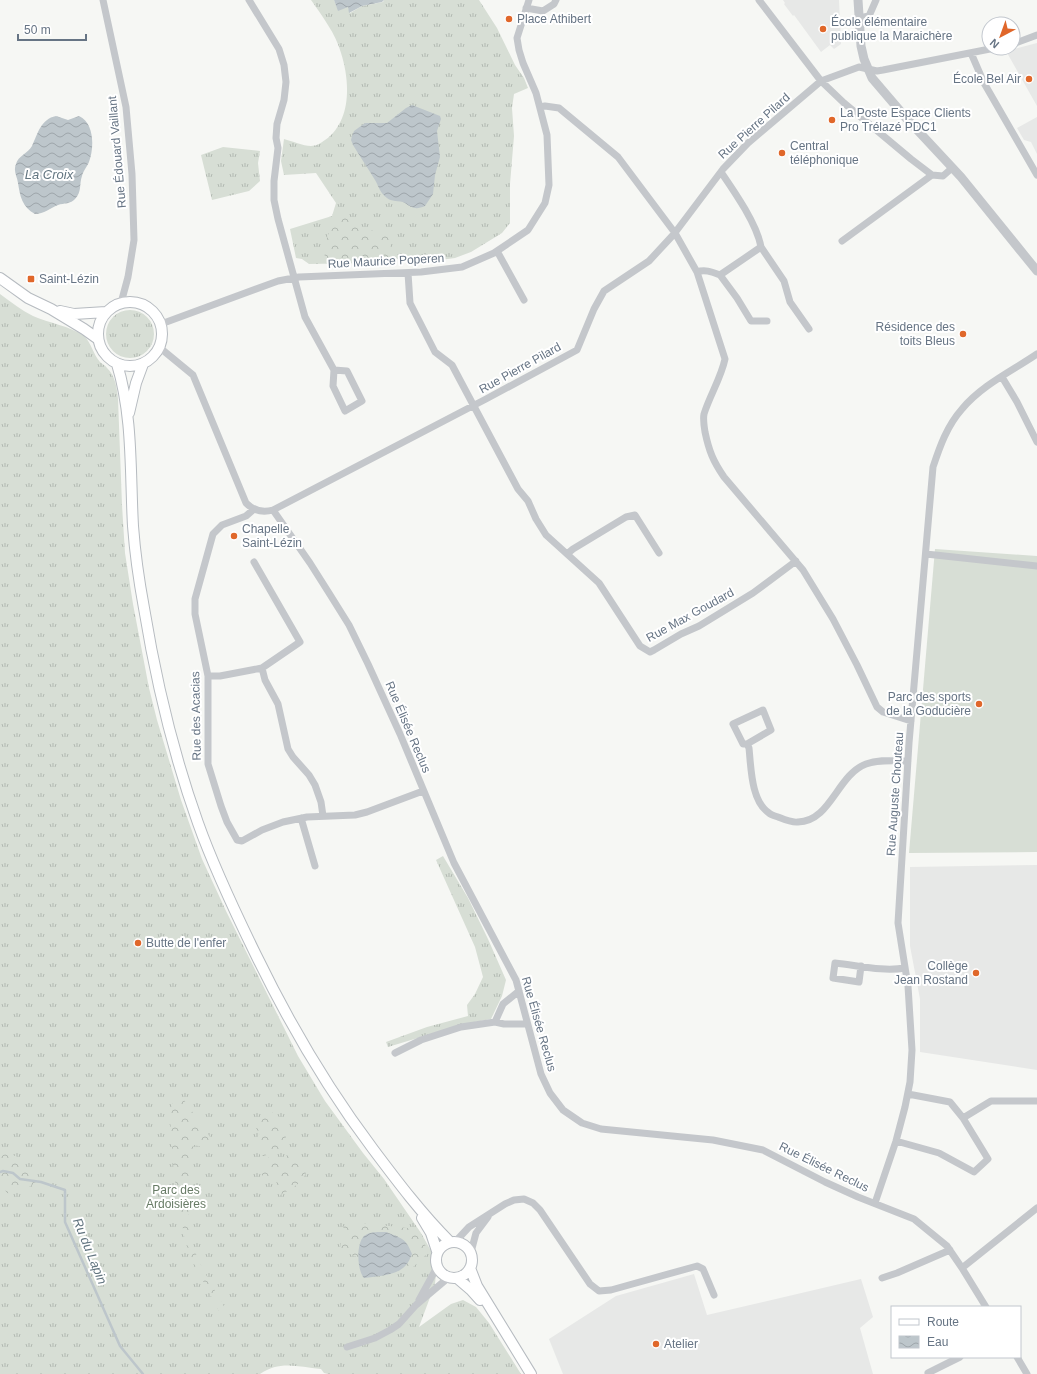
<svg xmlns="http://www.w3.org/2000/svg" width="1037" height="1374" font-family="Arial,sans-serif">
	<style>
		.built { fill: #e7e8e7 }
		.grass { fill: url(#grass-tufts) }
		.forest { fill: url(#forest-crowns) }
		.pitch { fill: #d7ded5 }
		.water { fill: url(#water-waves) }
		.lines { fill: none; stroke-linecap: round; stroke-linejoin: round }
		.stream { stroke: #bdc6cb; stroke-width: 2.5 }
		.secondary-casing { stroke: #b6bbc0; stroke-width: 12 }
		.minor { stroke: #c4c7cb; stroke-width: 7 }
		.tertiary { stroke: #c4c7cb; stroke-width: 9 }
		.secondary { stroke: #fff; stroke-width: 10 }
		.poi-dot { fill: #e0672a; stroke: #fff; stroke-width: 1.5 }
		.labels { text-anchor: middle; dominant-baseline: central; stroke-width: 4; stroke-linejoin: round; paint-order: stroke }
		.poi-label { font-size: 12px; fill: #667484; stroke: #fff; text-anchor: start }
		.street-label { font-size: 12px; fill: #667484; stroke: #fff }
		.park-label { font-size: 12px; fill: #677b65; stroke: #fff }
		.water-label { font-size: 13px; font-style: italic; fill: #627580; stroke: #fff }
	</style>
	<defs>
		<pattern id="grass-tufts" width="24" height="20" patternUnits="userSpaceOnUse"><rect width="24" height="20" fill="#d7ded5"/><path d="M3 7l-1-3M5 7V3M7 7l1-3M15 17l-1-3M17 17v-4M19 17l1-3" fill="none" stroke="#b2b9b2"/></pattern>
		<pattern id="forest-crowns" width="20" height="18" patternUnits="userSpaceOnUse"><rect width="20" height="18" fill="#d7ded5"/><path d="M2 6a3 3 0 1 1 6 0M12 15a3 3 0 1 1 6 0" fill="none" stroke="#b2b9b2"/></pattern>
		<pattern id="water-waves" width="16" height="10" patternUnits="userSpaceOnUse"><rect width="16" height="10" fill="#bdc6cb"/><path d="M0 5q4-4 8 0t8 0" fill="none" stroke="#9da5aa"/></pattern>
	</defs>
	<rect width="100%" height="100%" fill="#f6f7f4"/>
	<!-- built -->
	<path class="built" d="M783,0H839L841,44L834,49L830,45L821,52L794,15L793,16L784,4L785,3Z
		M1037,43V106L1006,51Z
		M1037,117V154L1031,142L1024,140L1017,128Z
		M1037,865V1070L920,1052V999L910,946V867Z
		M694,1274L707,1315L861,1279L873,1317L860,1328L873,1374H563L549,1339L616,1296Z"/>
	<!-- grass -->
	<path class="grass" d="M311,0H334L337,7H348L350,13L362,6L383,2L384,0H479L497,28L515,65L524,78L528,88L514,94L512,108L514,136L510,184V223L502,233L471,252L455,258L425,262L389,258L366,263L309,264L302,259L296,258L290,229L332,216L336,203L316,173L284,175L281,161L284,139C292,141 303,146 311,146C316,146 321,143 325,140C352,121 350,81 341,53C336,34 322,16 311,0Z
		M223,147L260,151L258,163L260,181L249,191L212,200L201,155Z
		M0,294C11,302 21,310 33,316C49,323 70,326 84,336C91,342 93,354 100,362C102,364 105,365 107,368C115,375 117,388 118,399L122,505L125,553L133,604L149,688L157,720L181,800L202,859L226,911L298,1056L325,1101L363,1153L384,1179L421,1233L435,1258L436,1273L435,1284L419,1327L451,1304L463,1300L476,1307L489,1323L521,1374H328L324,1373L321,1369C298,1367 280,1360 260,1374H0Z
		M106 334a24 24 0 1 1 48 0a24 24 0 1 1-48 0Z
		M443,856L468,898L488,939L506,980L502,996L491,1019L464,1024L388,1047L386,1042L427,1027L468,1016L467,1005L475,994L483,977L475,947L436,860Z"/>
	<!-- forest -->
	<path class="forest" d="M344,216C359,227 374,233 392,234L389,258L366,263L326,264C321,241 328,231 344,216Z
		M175,1098H179L184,1100L210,1137L209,1143L203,1147L194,1145C188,1158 191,1171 190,1184C190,1202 186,1221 191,1239C196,1261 215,1290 226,1310L221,1315L192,1260L185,1241L174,1175L170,1117L172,1104Z
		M275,1112L281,1120L280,1128L287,1134L284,1142L289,1146L287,1150L277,1151L274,1155L282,1159L290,1153L306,1173C300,1185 291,1189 280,1195L275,1177L267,1180L262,1175L263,1163L268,1160L269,1154L264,1156H260V1149L264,1147L259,1144L257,1138L260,1133L257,1130L255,1125C260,1116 266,1115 275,1112Z
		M5,1154L16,1156L27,1169L39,1180C29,1187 19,1195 7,1193L3,1187H0V1157Z
		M362,1223L416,1229L429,1252L412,1268L410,1277L400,1270L406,1266L360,1243L359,1258L348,1253L339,1255L344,1225Z"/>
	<!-- pitch -->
	<path class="pitch" d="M935,549L1037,556V852L909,853Z"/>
	<!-- water -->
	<path class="water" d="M334,0H384L382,2L362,6L349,13L348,7L338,11Z
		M412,105L440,116L441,119L437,131L440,157L435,175L433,194L425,206C416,210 412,208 405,203C399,200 391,202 387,198C380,193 379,187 375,180C368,168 360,157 353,145L351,140L352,136L354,131L365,123H387L406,108Z
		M56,116L68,120L79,116C95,123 94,149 89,162C87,167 83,171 82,176C79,184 82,192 75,199C71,204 64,203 58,205C50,208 44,214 35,214C22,207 20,196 18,183C17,176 13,171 16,164C18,156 28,153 32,146C38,133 41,119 56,116Z
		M386,1232C401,1238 406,1238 412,1254C410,1258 409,1262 406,1265C397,1276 377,1276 364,1278C357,1270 356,1244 364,1236C370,1231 379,1232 386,1232Z"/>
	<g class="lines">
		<!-- stream -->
		<path class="stream" d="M0,1172L3,1171L13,1173L20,1179L41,1182L65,1190V1222L120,1346L143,1374"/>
		<!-- secondary casing -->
		<g class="secondary-casing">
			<path id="secondary" d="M0,278L28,298L51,309L84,329L98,339
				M98 334a32 32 0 1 1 64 0a32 32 0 1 1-64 0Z
				M60,311L74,314L106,312
				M117,364C133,416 130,472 133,526C135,553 139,581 144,608C156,681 173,753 198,823C214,868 235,912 256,955C289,1023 327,1088 373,1149C397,1181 421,1213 450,1242
				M129,413L136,383L143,364
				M422,1218L431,1233L437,1251
				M436 1260a18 18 0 1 1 36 0a18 18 0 1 1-36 0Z
				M470,1268L477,1286L531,1374
				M457,1278L471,1290L480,1300"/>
		</g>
		<!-- minor -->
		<path class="minor" d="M103,0L126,107L132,174L134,240L128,277L121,303
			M249,0L279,49L284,65L286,82L284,100L277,124L276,138L278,148L274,181V200L278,219L305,317L334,370L333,386L345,411L362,401L347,371L334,370
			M759,0L821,81L844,103L911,159L932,175L943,176L952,168
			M526,8L543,11L554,4L556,0
			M859,18L869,16L876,0
			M1013,44L1037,35
			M971,53L984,83L1037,175
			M540,107L545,106L559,108L618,157L675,233L697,272L725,359C721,378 710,395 704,414C703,419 704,426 705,432C709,451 713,461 724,477L803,570L833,619L857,665L877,707L883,712L911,721
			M842,241L932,175
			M761,247L784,281L790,302L809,329
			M497,251L524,300
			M697,272C705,269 712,272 720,275L761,247C757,224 734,191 721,172
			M408,273L410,303L435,352L452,365L518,489L528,501L536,519L546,535L599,583L640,646L650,652L654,650L681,634L699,626L753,593L796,561
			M720,275L737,298L751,321H767
			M161,324L278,281L299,277L421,272L462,267L494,253L528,230L545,203L549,185L547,135L536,93L523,63L519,50L517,38L529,0
			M159,347L193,375L246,503C254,511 263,513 273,510L486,399L577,350L594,309L604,291L649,261L674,234L723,169L748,143L821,81L859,67L877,71L883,70L995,48
			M1002,377L1017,402L1037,442
			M254,509L246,516L222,525L213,534L195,599V614L208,676V764L221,806L227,822L236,838L237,840L242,841L262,830L283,822L307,817L355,815L367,812L423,791
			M273,510L310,563L329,593L349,625L368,664L400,734L454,863L516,980L541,1074L550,1093L563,1110L582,1123L601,1129L713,1140L763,1150L825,1182L858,1197L914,1219L947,1246L962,1268L986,1307
			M567,554L573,549L626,517L635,515L659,553
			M926,554L1037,566
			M262,668L265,680L278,704L288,749L293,757L309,775L315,785L321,802L323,816
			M208,676H220L262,668L300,642L254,562
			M747,744L771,730L763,710L733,724L743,744H747L749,748C751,767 751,801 769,813C771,815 775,816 778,817C783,819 792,823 798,822C831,821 837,775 866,764C879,759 894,761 908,761
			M301,818L315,866
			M861,966L859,982L833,978L835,963C857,965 882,972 905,968
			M495,1022L503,1004L519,991
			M395,1053L421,1040L461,1027L495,1022L504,1024H527
			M963,1118L991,1101H1037
			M896,1141L939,1153L974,1172L988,1159L963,1118L950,1102L908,1094
			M875,1203L896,1141L905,1107L910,1082L912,1050L908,986L898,923L909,743L933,467C940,446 947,426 962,409C982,385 1012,371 1037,354
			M456,1241L469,1227L505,1204L514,1200L524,1199L533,1203L540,1210L590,1284L599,1291L611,1290L697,1266L703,1269L714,1295
			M471,1252L476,1233L488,1217
			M962,1268L1037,1208
			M882,1278L897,1273L950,1250
			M419,1300L437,1267
			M347,1347L375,1338L390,1330L399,1324L416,1305L448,1278
			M1017,1357L1027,1374
			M928,1373L960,1357"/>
		<!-- tertiary -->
		<path class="tertiary" d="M858,0L861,46L864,59L872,78L907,119L961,177L1037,271"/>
		<!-- secondary -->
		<use href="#secondary" class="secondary"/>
	</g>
	<!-- markers -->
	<g class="poi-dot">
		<circle cx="509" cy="19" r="4"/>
		<circle cx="823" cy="29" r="4"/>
		<circle cx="1029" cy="79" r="4"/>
		<circle cx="832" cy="120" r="4"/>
		<circle cx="782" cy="153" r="4"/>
		<rect x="27" y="275" width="8" height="8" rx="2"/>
		<circle cx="963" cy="334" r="4"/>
		<circle cx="234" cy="536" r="4"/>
		<circle cx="979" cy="704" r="4"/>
		<circle cx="138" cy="943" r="4"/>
		<circle cx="976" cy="973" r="4"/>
		<circle cx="656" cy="1344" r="4"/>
	</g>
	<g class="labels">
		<!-- poi labels -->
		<g class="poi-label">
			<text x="517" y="19">Place Athibert</text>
			<text x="831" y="22">École élémentaire<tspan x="831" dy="14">publique la Maraichère</tspan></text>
			<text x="1021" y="79" text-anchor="end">École Bel Air</text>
			<text x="840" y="113">La Poste Espace Clients<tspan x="840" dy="14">Pro Trélazé PDC1</tspan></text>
			<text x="790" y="146">Central<tspan x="790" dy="14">téléphonique</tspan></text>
			<text x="39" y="279">Saint-Lézin</text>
			<text x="955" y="327" text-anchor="end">Résidence des<tspan x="955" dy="14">toits Bleus</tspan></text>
			<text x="242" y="529">Chapelle<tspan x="242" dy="14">Saint-Lézin</tspan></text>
			<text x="971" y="697" text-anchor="end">Parc des sports<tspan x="971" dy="14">de la Goducière</tspan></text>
			<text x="146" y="943">Butte de l'enfer</text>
			<text x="968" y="966" text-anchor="end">Collège<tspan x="968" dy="14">Jean Rostand</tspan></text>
			<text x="664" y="1344">Atelier</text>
		</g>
		<!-- street labels -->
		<g class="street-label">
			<text transform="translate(754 126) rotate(-42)">Rue Pierre Pilard</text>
			<text transform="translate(117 152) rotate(-95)">Rue Édouard Vaillant</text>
			<text transform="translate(386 261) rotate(-3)">Rue Maurice Poperen</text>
			<text transform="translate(520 368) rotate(-29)">Rue Pierre Pilard</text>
			<text transform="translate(690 615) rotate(-29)">Rue Max Goudard</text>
			<text transform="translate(196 716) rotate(-91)">Rue des Acacias</text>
			<text transform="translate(408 727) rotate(67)">Rue Élisée Reclus</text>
			<text transform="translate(895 794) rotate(-86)">Rue Auguste Chouteau</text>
			<text transform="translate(539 1024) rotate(74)">Rue Élisée Reclus</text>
			<text transform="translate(824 1167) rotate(26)">Rue Élisée Reclus</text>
		</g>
		<!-- park labels -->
		<g class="park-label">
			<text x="176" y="1190">Parc des<tspan x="176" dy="14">Ardoisières</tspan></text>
		</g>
		<!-- water labels -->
		<g class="water-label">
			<text x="49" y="174">La Croix</text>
			<text transform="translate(90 1251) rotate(68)">Ru du Lapin</text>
		</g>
	</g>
	<!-- legend -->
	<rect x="891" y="1306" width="130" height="52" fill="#ffffff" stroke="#c2c7ce"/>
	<rect x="899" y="1319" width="20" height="6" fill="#ffffff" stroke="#c2c7ce"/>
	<text x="927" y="1326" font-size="12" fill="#667484">Route</text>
	<rect x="899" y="1336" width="20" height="12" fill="url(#water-waves)" stroke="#c2c7ce"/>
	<text x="927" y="1346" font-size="12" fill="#667484">Eau</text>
	<!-- north arrow -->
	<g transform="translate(1001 36) rotate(221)"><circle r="19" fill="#ffffff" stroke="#c2c7ce"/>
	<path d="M0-3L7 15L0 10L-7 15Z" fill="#e0672a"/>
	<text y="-6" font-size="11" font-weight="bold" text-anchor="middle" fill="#667484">N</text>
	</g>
	<!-- scale -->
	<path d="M18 34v6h68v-6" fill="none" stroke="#667484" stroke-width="2"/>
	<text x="24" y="34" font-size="12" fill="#667484" stroke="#ffffff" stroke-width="3" paint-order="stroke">50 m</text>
</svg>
